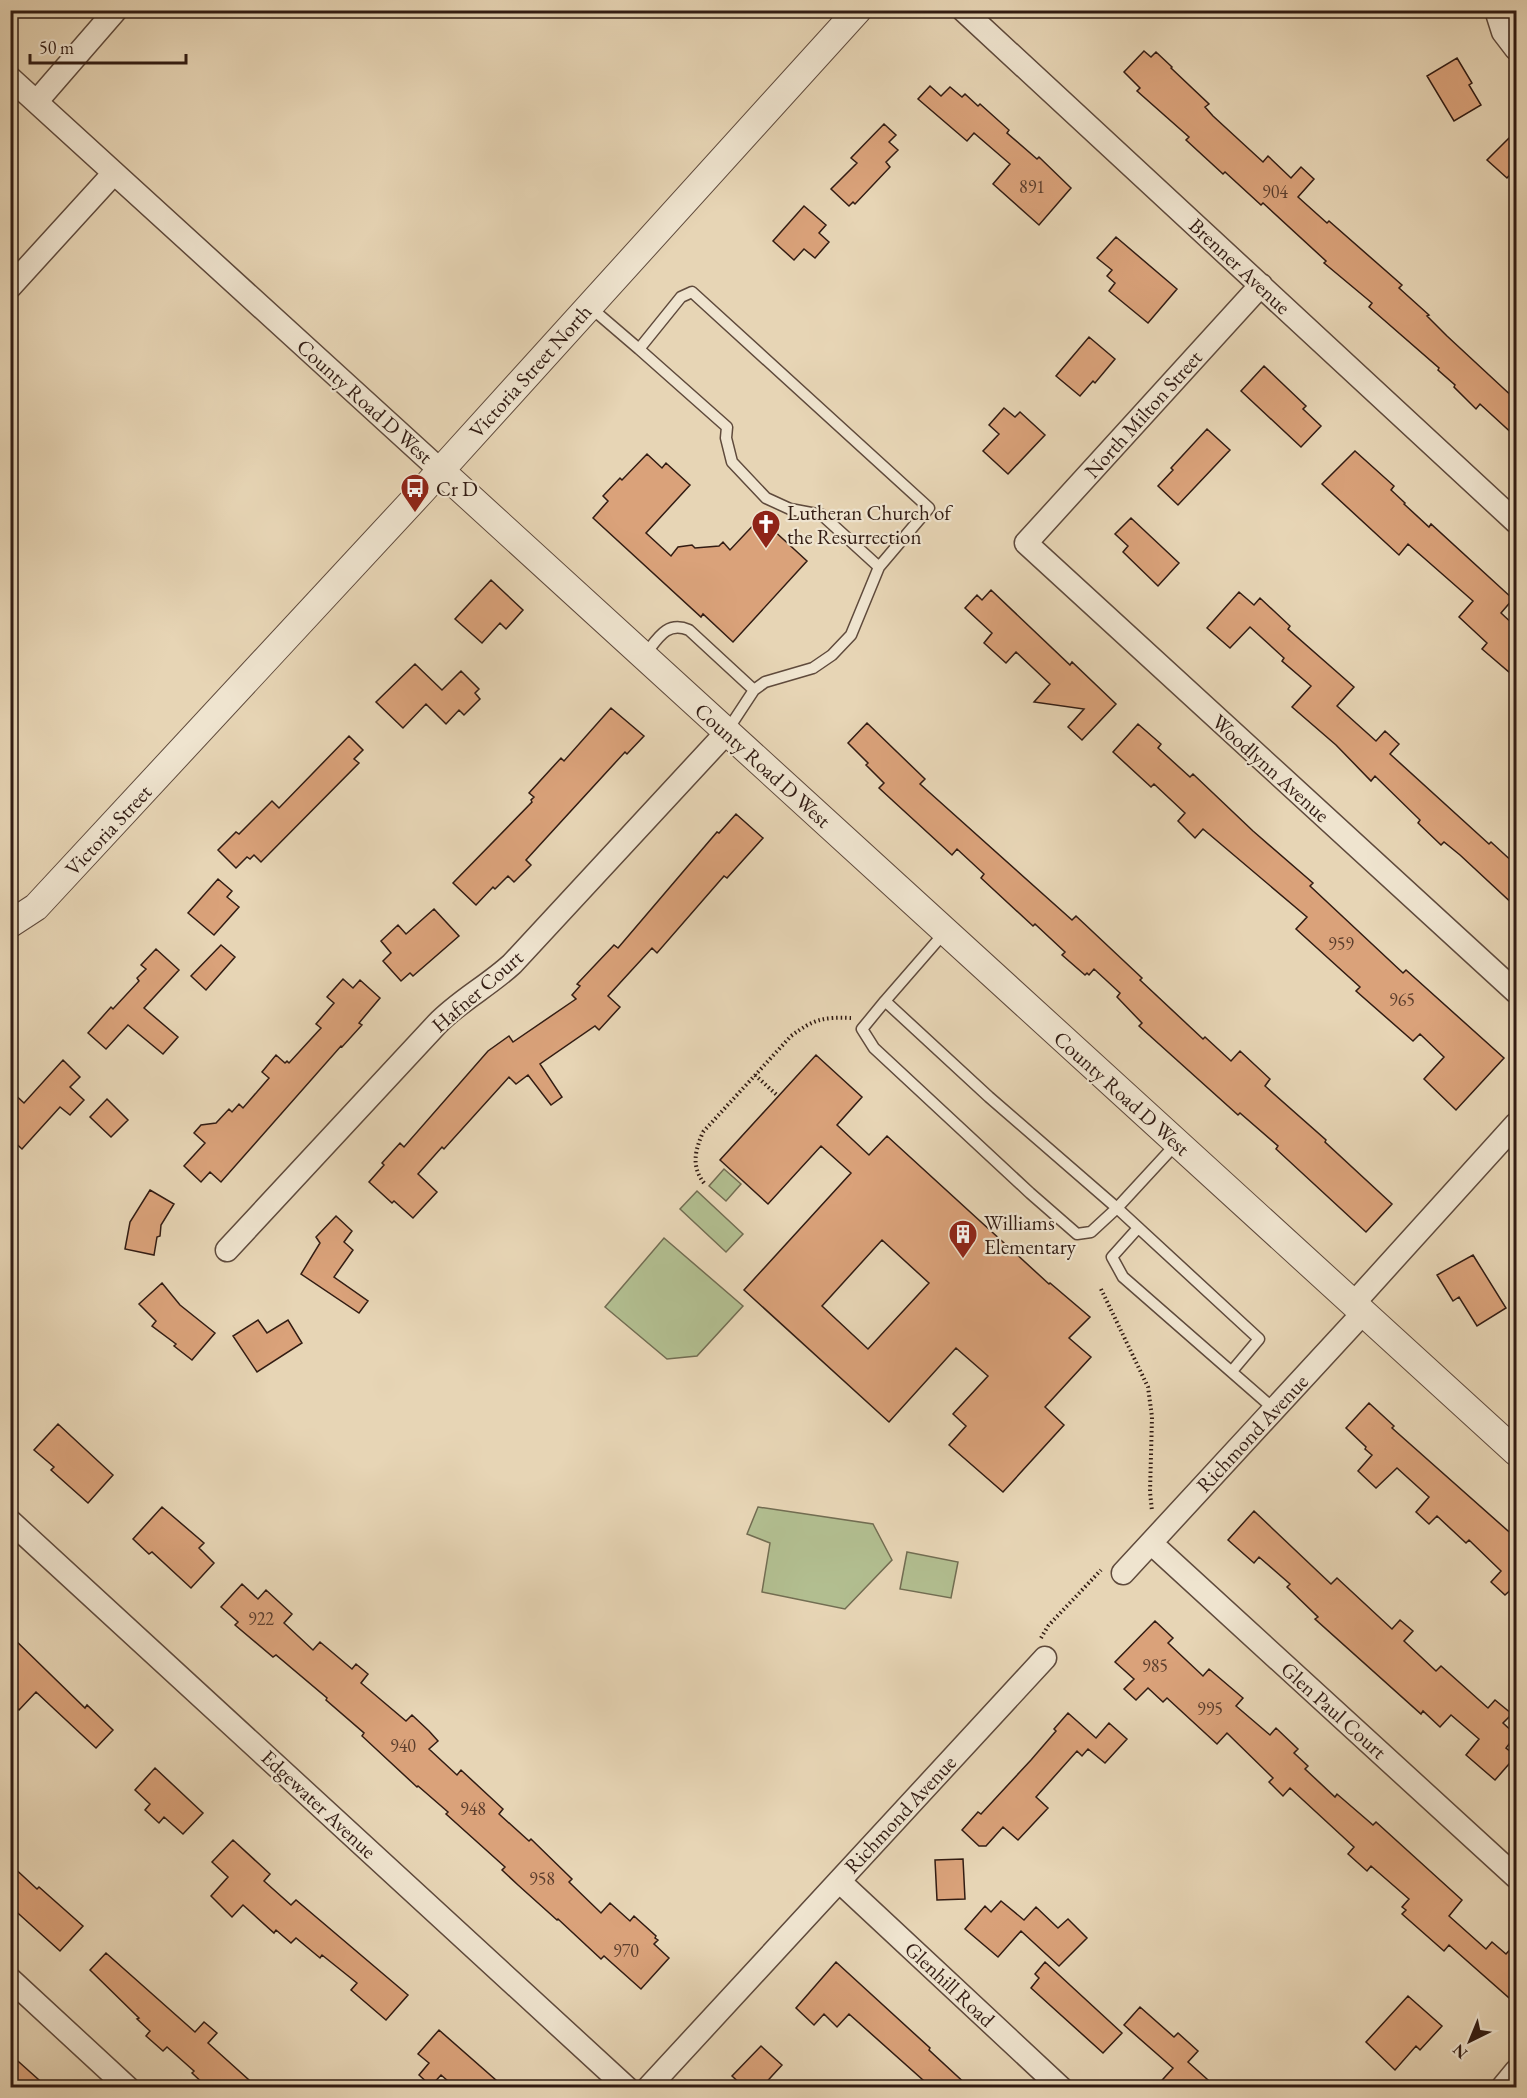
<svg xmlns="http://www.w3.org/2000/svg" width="1527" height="2098" font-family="'EB Garamond',serif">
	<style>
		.green { fill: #b2be90; stroke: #726d52; stroke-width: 1.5 }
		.building { fill: #daa27a; stroke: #321c13; stroke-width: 1.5; fill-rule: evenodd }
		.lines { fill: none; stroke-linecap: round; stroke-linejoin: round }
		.service-casing { stroke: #5f4a3c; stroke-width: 13 }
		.minor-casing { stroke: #5f4a3c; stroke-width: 25 }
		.tertiary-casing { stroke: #5f4a3c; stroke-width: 29 }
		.path { stroke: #321c13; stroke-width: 4; stroke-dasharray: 1.5 3; stroke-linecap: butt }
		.service { stroke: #efe4cf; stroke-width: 10 }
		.minor { stroke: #efe4cf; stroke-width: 22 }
		.tertiary { stroke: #efe4cf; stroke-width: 27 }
		.labels { text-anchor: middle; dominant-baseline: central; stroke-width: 4.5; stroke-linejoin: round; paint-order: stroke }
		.number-label { font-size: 18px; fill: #5c3e2d }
		.street-label { font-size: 21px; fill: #321c13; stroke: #efe4cf }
		.poi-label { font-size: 21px; fill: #321c13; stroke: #efe4cf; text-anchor: start }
	</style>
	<rect width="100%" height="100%" fill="#e7d5b5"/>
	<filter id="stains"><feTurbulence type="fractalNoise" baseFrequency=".00333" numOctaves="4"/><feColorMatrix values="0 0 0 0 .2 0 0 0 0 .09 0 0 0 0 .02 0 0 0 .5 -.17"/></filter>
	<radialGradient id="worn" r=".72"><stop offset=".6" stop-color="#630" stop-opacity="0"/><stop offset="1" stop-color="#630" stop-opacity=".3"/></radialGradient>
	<!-- green -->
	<path class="green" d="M724,1169L741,1184L726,1201L709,1186Z
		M697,1191L743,1234L726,1252L680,1209Z
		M664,1238L743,1306L697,1356L667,1359L605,1307Z
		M758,1507L873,1524L892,1560L845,1609L762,1592L770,1543L747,1534Z
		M907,1552L958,1562L951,1598L900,1589Z"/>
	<!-- building -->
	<path class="building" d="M1144,51L1151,57L1156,52L1172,67L1171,68L1209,104L1205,107L1213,116L1263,162L1268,156L1291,178L1301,167L1314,179L1298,197L1327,223L1329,221L1402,285L1399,288L1429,315L1427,316L1447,336L1516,400V437L1480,404L1476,409L1454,387L1455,385L1438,370L1439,368L1369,307L1372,303L1324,263L1326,261L1263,203L1261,205L1225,172L1223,174L1186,140L1189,137L1137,91L1140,88L1124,72Z
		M1457,58L1472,83L1469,85L1481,105L1454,121L1427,76Z
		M930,86L941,96L950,87L962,97L965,94L978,106L980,104L1009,130L1007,133L1037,159L1039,157L1071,188L1039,225L993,184L1010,164L974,133L967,141L918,99Z
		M884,124L896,135L889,142L898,150L886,162L890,167L855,204L853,202L849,206L831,189L857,163L851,158Z
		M1516,131V168L1507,178L1487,160Z
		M804,206L826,225L819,233L829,242L815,258L804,249L794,260L773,241Z
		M1116,237L1177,289L1148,323L1109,291L1115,283L1107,276L1112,270L1097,258Z
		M1089,337L1115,359L1095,383L1093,381L1080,396L1056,376Z
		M1264,366L1306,406L1303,409L1321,426L1301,447L1241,391Z
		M1004,408L1015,417L1020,412L1045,435L1008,474L983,451L999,434L989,425Z
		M1207,429L1230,450L1178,505L1158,486L1173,470L1171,468Z
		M1355,451L1394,486L1391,490L1405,503L1404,504L1429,527L1431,524L1513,599L1501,613L1516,627V678L1482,649L1487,643L1459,617L1473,601L1408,544L1399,555L1322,484Z
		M647,454L662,468L666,463L690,485L646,533L671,556L678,547L692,545L695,548L719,546L723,542L730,550L760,518L807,561L733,642L703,614L701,617L593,518L608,501L603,496L620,478L622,480Z
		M1131,518L1179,563L1158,586L1123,552L1128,546L1115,534Z
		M491,580L523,610L506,629L500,623L482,643L455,619Z
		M991,590L1070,665L1072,662L1116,704L1082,740L1068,727L1084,709L1034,702L1050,684L1016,652L1006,663L984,643L992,633L965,608L977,595L982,600Z
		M1239,592L1254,605L1260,598L1290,626L1288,629L1354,687L1337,706L1376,741L1385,731L1399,744L1390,754L1489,844L1491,842L1516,865V907L1460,855L1444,842L1441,845L1418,823L1420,820L1375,776L1371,781L1336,745L1292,707L1311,686L1282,661L1284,658L1250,627L1230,648L1207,628Z
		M415,664L442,690L461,671L479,689L475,693L480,699L464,715L459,710L446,724L426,704L403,728L376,702Z
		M611,708L644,736L627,754L625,752L526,860L531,865L514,882L508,876L495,889L493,887L476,905L453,883L532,802L531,800L534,797L529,793L561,758L564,761Z
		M867,723L925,779L920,784L1072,920L1076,916L1142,978L1140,980L1203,1039L1205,1037L1231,1061L1240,1051L1270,1079L1265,1086L1326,1140L1325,1142L1392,1204L1366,1232L1276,1149L1278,1146L1240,1113L1238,1115L1139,1026L1142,1023L1117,997L1120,993L1094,969L1089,975L1087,973L1085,975L1062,955L1065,952L1035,924L1033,926L981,878L984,874L957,849L952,855L879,788L884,783L866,765L868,763L848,743Z
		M1138,724L1161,744L1158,748L1190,777L1193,774L1253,831L1313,883L1310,886L1403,973L1406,970L1504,1058L1456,1110L1424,1079L1444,1057L1420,1034L1413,1041L1356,991L1360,987L1296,929L1307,917L1203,829L1195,838L1178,821L1185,813L1154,784L1151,787L1113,752Z
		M349,736L363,750L354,759L359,763L261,862L254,855L250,859L247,857L236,868L218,850L236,832L239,834L272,801L279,808Z
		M736,814L763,838L727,878L724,876L657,953L652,948L608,996L620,1007L599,1030L595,1026L540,1064L562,1097L551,1105L528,1075L516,1084L509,1077L444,1149L442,1147L418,1174L437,1192L413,1218L394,1201L392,1203L369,1182L384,1165L382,1163L400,1143L404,1147L488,1051L509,1036L513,1042L576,999L572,995L580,986L577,984L614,945L618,948L717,832L719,833Z
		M218,879L232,891L227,897L239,907L214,935L188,913Z
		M434,909L459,936L413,976L410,973L401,981L383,961L391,953L381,941L398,925L406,934Z
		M221,945L235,957L206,990L191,976Z
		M156,949L179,970L144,1008L178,1037L163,1054L128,1025L106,1049L88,1033L111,1007L113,1009L139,981L137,978L146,969L141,965Z
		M343,979L353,988L360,980L380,998L359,1023L362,1025L342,1047L341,1046L221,1182L210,1172L201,1182L184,1166L205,1143L194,1133L201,1125L216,1123L229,1109L232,1112L239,1104L243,1108L269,1078L262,1072L276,1055L285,1063L287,1061L289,1063L321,1028L316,1024L334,1003L327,997Z
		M816,1055L862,1097L837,1125L869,1155L887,1136L1049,1284L1050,1283L1090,1317L1069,1338L1091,1357L1045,1407L1064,1425L1003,1492L949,1445L966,1426L953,1414L988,1376L956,1348L889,1422L744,1290L851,1173L821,1146L768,1204L720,1160ZM882,1240L929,1283L868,1349L822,1306Z
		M63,1060L80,1077L70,1087L84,1100L70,1115L60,1107L22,1149L10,1138V1090L24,1103Z
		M107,1099L128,1120L111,1137L90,1117Z
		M150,1190L174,1204L161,1225L160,1236L157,1237L154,1255L125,1249L130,1222Z
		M336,1216L352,1231L344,1242L353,1250L334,1277L368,1301L359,1313L301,1274L320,1243L316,1237Z
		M1473,1255L1506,1308L1477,1326L1459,1297L1453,1301L1437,1275Z
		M162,1283L180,1305L215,1333L192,1360L174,1346L176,1344L152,1326L156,1321L139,1304Z
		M258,1320L267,1333L288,1320L302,1343L257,1372L233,1336Z
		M1369,1403L1394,1426L1392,1428L1516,1538V1585L1505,1595L1491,1582L1501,1571L1469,1540L1466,1543L1437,1516L1429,1524L1416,1512L1429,1497L1397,1468L1376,1488L1358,1471L1372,1455L1365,1449L1366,1447L1346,1428Z
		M58,1424L113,1475L88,1503L51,1470L54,1467L34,1450Z
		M162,1507L204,1543L199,1548L214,1563L191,1588L152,1552L149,1554L133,1539Z
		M1254,1511L1331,1584L1337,1578L1392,1629L1400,1620L1413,1631L1404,1641L1436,1671L1441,1666L1488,1708L1495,1700L1512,1714L1503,1723L1516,1735L1506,1748L1516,1756L1495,1780L1466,1755L1479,1739L1451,1715L1440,1727L1423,1711L1421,1714L1315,1619L1318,1617L1287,1587L1290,1584L1259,1557L1254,1563L1228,1540Z
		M242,1584L258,1599L266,1590L292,1614L284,1623L313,1650L320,1642L352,1669L356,1664L368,1674L361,1683L406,1721L412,1715L429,1731L438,1741L429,1749L457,1775L461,1770L503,1809L499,1814L529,1841L531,1839L572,1879L569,1882L601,1913L610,1903L630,1921L634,1916L656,1936L655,1938L658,1940L654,1944L669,1958L641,1989L604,1956L601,1959L558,1919L557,1920L518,1885L502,1870L505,1867L446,1814L448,1812L418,1786L417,1787L362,1736L364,1733L326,1700L327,1698L276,1655L273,1657L235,1625L238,1622L221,1607Z
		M1155,1621L1173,1638L1168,1643L1203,1676L1209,1669L1243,1698L1236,1706L1270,1735L1276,1728L1298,1749L1294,1753L1308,1766L1305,1769L1335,1797L1337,1794L1373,1825L1376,1822L1462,1900L1449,1916L1486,1949L1492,1942L1506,1954L1516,1943V2004L1449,1945L1444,1951L1402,1914L1406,1910L1402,1907L1409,1899L1371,1866L1367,1871L1348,1854L1354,1847L1290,1788L1283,1796L1269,1782L1273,1778L1227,1733L1217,1744L1167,1698L1163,1702L1148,1688L1136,1700L1124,1689L1134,1679L1115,1662Z
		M10,1635L85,1708L87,1705L113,1730L96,1748L36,1692L19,1710L10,1702Z
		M1068,1713L1096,1738L1109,1723L1127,1739L1105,1763L1088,1749L1082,1756L1077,1751L1036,1797L1048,1808L1018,1840L1003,1827L986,1846H979L962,1830L978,1812L981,1814L1031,1760L1056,1731L1054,1729Z
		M155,1768L203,1813L183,1834L164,1817L159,1823L145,1810L150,1804L135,1790Z
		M233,1840L270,1874L264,1881L291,1905L296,1900L408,1995L386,2020L351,1990L357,1983L322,1955L320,1958L296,1938L291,1943L276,1930L274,1933L243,1905L232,1917L211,1896L228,1877L212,1862Z
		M963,1859L965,1899L937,1900L935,1860Z
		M10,1864L37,1889L39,1887L83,1926L60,1951L10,1906Z
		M1001,1901L1024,1920L1036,1907L1058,1928L1068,1919L1087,1938L1059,1966L1021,1931L998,1957L965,1929L985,1906L991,1912Z
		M106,1953L195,2032L204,2022L217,2033L208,2043L258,2088H208L192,2073L194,2071L167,2047L163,2051L146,2036L150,2031L137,2019L139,2018L90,1970Z
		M836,1962L930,2048L929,2050L970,2088H932L849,2014L837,2027L824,2014L814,2025L796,2008Z
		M1045,1962L1122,2033L1103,2053L1031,1988L1039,1978L1035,1974Z
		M1408,1996L1442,2026L1420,2050L1416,2046L1395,2070L1366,2042Z
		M1140,2007L1174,2037L1178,2033L1198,2051L1188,2062L1217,2088H1155L1173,2068L1124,2025Z
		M439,2030L505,2088H456L441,2075L431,2086L419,2075L429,2063L418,2054Z
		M761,2046L782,2065L761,2088H745L732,2076Z
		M10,2054L48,2088H10Z"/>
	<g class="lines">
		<!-- service casing -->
		<g class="service-casing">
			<path id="service" d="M590,307L639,349L681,297L692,292L929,508L879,567L851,635L832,655L813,668L765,682L754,690L727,731
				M639,349L727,427L726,438L732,462L766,498L790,509L822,515L879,567
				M644,656C657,640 666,620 689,630L754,690
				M885,1001L862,1029L874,1048L1030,1193L1077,1234L1091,1232L1117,1208L989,1097L885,1001L945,932
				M1177,1143L1117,1208L1259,1339L1232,1371
				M1138,1228L1112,1257L1123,1277L1274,1409"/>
		</g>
		<!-- minor casing -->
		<g class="minor-casing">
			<path id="minor" d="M963,10L1516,522
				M1496,10L1503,32L1516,49
				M10,78L440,470
				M37,101L116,10
				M1261,285L1026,543L1516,992
				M10,287L114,173
				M227,1250L437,1024C459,1001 488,986 512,964L727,732
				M1353,1304L1516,1124
				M10,1521L627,2088
				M1151,1543L1516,1877
				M1123,1573L1363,1313
				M839,1881L1061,2088
				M10,1979L128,2088
				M648,2088L1045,1658
				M1502,2088L1516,2071"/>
		</g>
		<!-- tertiary casing -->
		<g class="tertiary-casing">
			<path id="tertiary" d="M440,470L1516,1452
				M10,924L36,907L422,491L858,10"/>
		</g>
		<!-- path -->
		<path class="path" d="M755,1075L778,1096
			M704,1183C691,1166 695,1151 703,1132L791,1036C814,1019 823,1017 851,1018
			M1101,1289L1148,1387L1152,1417L1150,1492L1152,1511
			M1041,1638L1048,1626L1101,1570"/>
		<!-- service -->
		<use href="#service" class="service"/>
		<!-- minor -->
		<use href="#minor" class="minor"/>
		<!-- tertiary -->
		<use href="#tertiary" class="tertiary"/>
	</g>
	<!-- icons -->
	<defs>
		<g id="bus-pin" transform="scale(1.5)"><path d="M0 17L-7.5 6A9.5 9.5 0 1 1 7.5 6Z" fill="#8f2418" stroke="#efe4cf"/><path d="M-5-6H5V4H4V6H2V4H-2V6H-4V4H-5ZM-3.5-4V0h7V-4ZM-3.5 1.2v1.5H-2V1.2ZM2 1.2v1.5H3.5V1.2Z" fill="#fff"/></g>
		<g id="church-pin" transform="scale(1.5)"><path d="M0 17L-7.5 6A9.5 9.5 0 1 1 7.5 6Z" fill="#8f2418" stroke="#efe4cf"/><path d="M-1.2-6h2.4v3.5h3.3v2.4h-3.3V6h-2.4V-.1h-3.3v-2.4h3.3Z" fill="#fff"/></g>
		<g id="building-pin" transform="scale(1.5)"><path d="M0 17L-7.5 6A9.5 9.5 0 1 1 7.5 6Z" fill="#8f2418" stroke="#efe4cf"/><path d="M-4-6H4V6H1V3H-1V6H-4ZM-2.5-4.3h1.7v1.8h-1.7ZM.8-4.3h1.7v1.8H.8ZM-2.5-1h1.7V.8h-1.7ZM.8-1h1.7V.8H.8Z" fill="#fff"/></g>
	</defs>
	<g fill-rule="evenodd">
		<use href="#bus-pin" x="415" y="488"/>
		<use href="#church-pin" x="766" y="524"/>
		<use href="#building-pin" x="963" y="1234"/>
	</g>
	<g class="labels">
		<!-- number labels -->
		<g class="number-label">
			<text x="1032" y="186">891</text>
			<text x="1275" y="191">904</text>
			<text x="1341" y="943">959</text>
			<text x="1402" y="999">965</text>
			<text x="261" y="1618">922</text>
			<text x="1155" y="1665">985</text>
			<text x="1210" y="1708">995</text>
			<text x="403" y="1745">940</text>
			<text x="473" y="1808">948</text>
			<text x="542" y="1878">958</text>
			<text x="626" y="1950">970</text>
		</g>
		<!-- street labels -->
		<g class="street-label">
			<text transform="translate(1240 266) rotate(43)">Brenner Avenue</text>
			<text transform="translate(530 371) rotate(-48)">Victoria Street North</text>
			<text transform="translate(365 401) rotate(42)">County Road D West</text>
			<text transform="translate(1143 414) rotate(-48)">North Milton Street</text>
			<text transform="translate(763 765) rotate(42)">County Road D West</text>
			<text transform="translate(1271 768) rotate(42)">Woodlynn Avenue</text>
			<text transform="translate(108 830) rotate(-47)">Victoria Street</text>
			<text transform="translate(477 991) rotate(-41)">Hafner Court</text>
			<text transform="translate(1122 1093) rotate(42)">County Road D West</text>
			<text transform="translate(1252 1433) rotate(-47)">Richmond Avenue</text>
			<text transform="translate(1334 1710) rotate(42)">Glen Paul Court</text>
			<text transform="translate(319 1804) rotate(43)">Edgewater Avenue</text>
			<text transform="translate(900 1814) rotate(-47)">Richmond Avenue</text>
			<text transform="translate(950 1984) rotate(43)">Glenhill Road</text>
		</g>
		<!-- poi labels -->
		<g class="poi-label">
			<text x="436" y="488">Cr D</text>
			<text x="787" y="512">Lutheran Church of<tspan x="787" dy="24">the Resurrection</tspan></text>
			<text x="984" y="1222">Williams<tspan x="984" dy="24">Elementary</tspan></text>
		</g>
	</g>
	<!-- margin -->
	<rect width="1527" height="2098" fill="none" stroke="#e7d5b5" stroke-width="36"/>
	<rect x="12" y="12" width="1503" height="2074" fill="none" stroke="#321c13" stroke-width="3"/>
	<rect x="18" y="18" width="1491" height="2062" fill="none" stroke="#321c13" stroke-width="1.5"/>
	<!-- north arrow -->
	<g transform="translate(1470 2041) rotate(223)" stroke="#efe4cf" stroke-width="4.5" paint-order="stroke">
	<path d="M0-4.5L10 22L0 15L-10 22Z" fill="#321c13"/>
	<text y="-9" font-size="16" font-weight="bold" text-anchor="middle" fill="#321c13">N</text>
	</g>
	<!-- scale -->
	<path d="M30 54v9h156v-9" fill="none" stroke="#321c13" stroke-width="3"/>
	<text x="39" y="54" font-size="18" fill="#321c13" stroke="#efe4cf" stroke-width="4.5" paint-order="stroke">50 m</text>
	<rect width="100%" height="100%" filter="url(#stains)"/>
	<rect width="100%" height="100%" fill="url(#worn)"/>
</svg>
